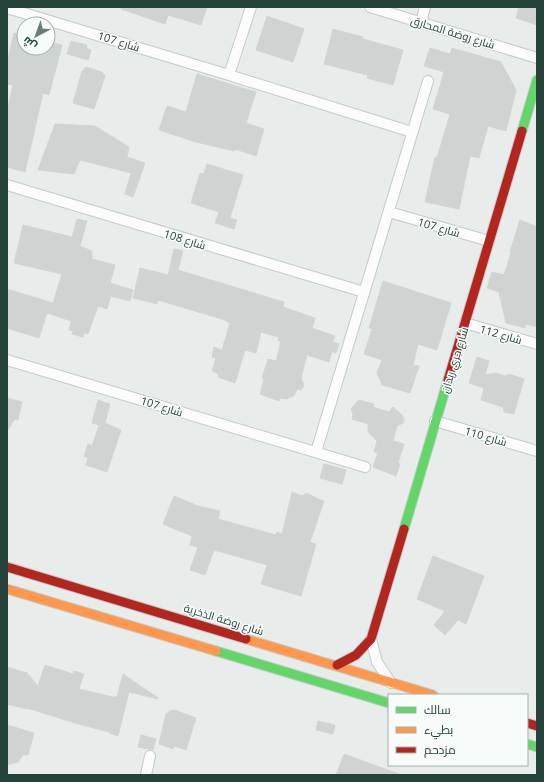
<svg xmlns="http://www.w3.org/2000/svg" width="544" height="782" font-family="'Open Sans',Cairo,sans-serif">
	<style>
		.building { fill: #cfd4d2; stroke: #d1d6d4 }
		.lines { fill: none; stroke-linecap: round; stroke-linejoin: round }
		.street-casing { stroke: #c5cac8; stroke-width: 12 }
		.fast-casing { stroke: #c3cbc8; stroke-width: 11 }
		.slow-casing { stroke: #c3cbc8; stroke-width: 11 }
		.jam-casing { stroke: #c3cbc8; stroke-width: 11 }
		.street { stroke: #fcfcfc; stroke-width: 10 }
		.fast { stroke: #63d668; stroke-width: 9 }
		.slow { stroke: #ff974d; stroke-width: 9 }
		.jam { stroke: #b3261e; stroke-width: 9 }
		.labels { text-anchor: middle; dominant-baseline: central; stroke-width: 3; stroke-linejoin: round; paint-order: stroke }
		.street-label { font-size: 11px; fill: #24423a; stroke: #f7fbf9 }
	</style>
	<rect width="100%" height="100%" fill="#e8edeb"/>
	<!-- building -->
	<path class="building" d="M121,7H207L201,25L168,15L165,24L121,9Z
		M519,7H537V25L516,18Z
		M267,16L304,29L293,62L256,50Z
		M333,29L363,37V39L403,50L393,85L367,78L368,75L324,64Z
		M14,33L24,36V48H48V42L62,45L49,95L43,93L25,172L7,167V111L13,85L7,84V63Z
		M71,41L87,45L86,48L91,50L88,60L67,54Z
		M430,48L450,54L452,48L501,62L516,90L506,131L488,126L479,158L470,156L459,209L425,202L435,157L437,158L450,114L433,109L444,72L424,66Z
		M86,67L102,72L105,76L94,109L73,103L82,71Z
		M197,74L256,92L246,123L264,129L256,156L235,149L234,151L196,142L159,130L167,106L186,112Z
		M55,124L95,126L129,147L127,157L145,163L133,197L125,194L131,173L80,160L74,174L38,170Z
		M207,164L243,175L230,218L237,220L234,229L215,223L219,212L191,203L200,173L204,174Z
		M77,219L87,221L80,246L92,251V259L115,265L110,283L133,290L130,301L111,296L107,309L98,306L88,334L84,333L83,337L72,334L73,331L69,330L71,321L47,313L39,338L7,328V289L53,303L62,274L14,263L23,225L72,237Z
		M520,220L537,227V327L526,324L525,328L506,323L499,292L487,288L492,272L504,275L511,253L510,252Z
		M174,249L183,251L178,270L284,302L283,307L315,318L312,328L335,336L333,342L339,344L336,353L332,351L329,362L307,355L301,378L304,385L301,390L297,389L294,396L286,399L280,398L279,401L260,394L264,379L262,378L268,359L276,361L281,341H278L279,337L261,332L256,353L245,350L235,383L218,377L219,374L212,371L216,358L212,357L214,347L222,350L230,323L227,322L228,321L158,300L157,304L133,298L140,268L168,275Z
		M383,281L451,303L437,350L418,344L413,365L419,366L410,393L382,385L377,373L382,360L364,354L372,329L369,328Z
		M477,357L489,361L485,375L496,373L505,376L509,374L524,379L514,414L504,412L503,407L481,400L484,388L469,383Z
		M7,398L22,402L18,420L15,419L7,431Z
		M98,400L110,404L105,423L121,430L107,472L86,465L88,458L84,456L88,444L92,446L99,425L92,423Z
		M359,400L374,404L373,407L389,412L393,407L402,415L404,419L403,423L397,426L393,441L404,444L398,463L400,464L396,476L373,467L378,453L374,452L377,441L370,434L368,431V424L352,419L353,414L351,409Z
		M324,464L346,470L342,484L320,478Z
		M292,492L302,496L307,493L318,499L324,501L310,542L316,544L301,596L261,584L267,565L214,550L205,575L190,570L198,547L190,545L192,536L163,524L174,496L198,506L220,511L218,519L276,535L277,532L282,534Z
		M433,556L484,576L466,624L458,620L445,635L434,625L445,611L417,599Z
		M45,665L73,674L74,671L84,674L79,689L113,697H117L123,674L158,698V699L129,692L118,736L109,733V732L75,723L27,708V709L7,704V667L27,673L38,686Z
		M174,710L196,718L186,750L174,746L173,749L159,744L166,714L170,711Z
		M318,721L335,725L333,734L316,730Z
		M7,725L34,733L28,755H23L18,762L7,765Z
		M141,735L156,739L153,750L138,747Z
		M344,754L399,774V775H336Z"/>
	<g class="lines">
		<!-- street casing -->
		<g class="street-casing">
			<path id="street" d="M370,7L537,58
				M7,8L229,75L412,132
				M421,22L425,7
				M229,75L251,7
				M7,185L364,292
				M389,212L489,241
				M465,323L537,344
				M7,360L365,467
				M435,421L537,451
				M316,452L428,81
				M371,639L377,662L391,683
				M146,775L150,756"/>
		</g>
		<!-- fast casing -->
		<g class="fast-casing">
			<path id="fast" d="M522,131L537,80
				M404,529L448,380
				M216,651L389,703
				M527,744L537,747"/>
		</g>
		<!-- slow casing -->
		<g class="slow-casing">
			<path id="slow" d="M7,589L216,651
				M246,639L433,695"/>
		</g>
		<!-- jam casing -->
		<g class="jam-casing">
			<path id="jam" d="M448,380L522,131
				M7,567L246,639
				M337,665L356,655L371,639L404,529
				M527,723L537,726"/>
		</g>
		<!-- street -->
		<use href="#street" class="street"/>
		<!-- fast -->
		<use href="#fast" class="fast"/>
		<!-- slow -->
		<use href="#slow" class="slow"/>
		<!-- jam -->
		<use href="#jam" class="jam"/>
	</g>
	<g class="labels">
		<!-- street labels -->
		<g class="street-label">
			<text transform="translate(453 32) rotate(17)">شارع روضة المحارق</text>
			<text transform="translate(119 41) rotate(17)">شارع 107</text>
			<text transform="translate(439 227) rotate(16)">شارع 107</text>
			<text transform="translate(185 239) rotate(17)">شارع 108</text>
			<text transform="translate(501 334) rotate(16)">شارع 112</text>
			<text transform="translate(454 360) rotate(-73)">شارع جري ربدان</text>
			<text transform="translate(162 406) rotate(17)">شارع 107</text>
			<text transform="translate(486 436) rotate(16)">شارع 110</text>
			<text transform="translate(224 619) rotate(17)">شارع روضة الذخرية</text>
		</g>
	</g>
	<!-- border -->
	<rect width="544" height="782" fill="none" stroke="#24423a" stroke-width="16"/>
	<!-- legend -->
	<rect x="388" y="694" width="140" height="72" fill="#f7fbf9" stroke="#a3b1ad"/>
	<rect x="396" y="707" width="20" height="6" fill="#63d668" stroke="#a3b1ad"/>
	<text x="424" y="714" font-size="12" fill="#24423a">سالك</text>
	<rect x="396" y="727" width="20" height="6" fill="#ff974d" stroke="#a3b1ad"/>
	<text x="424" y="734" font-size="12" fill="#24423a">بطيء</text>
	<rect x="396" y="747" width="20" height="6" fill="#b3261e" stroke="#a3b1ad"/>
	<text x="424" y="754" font-size="12" fill="#24423a">مزدحم</text>
	<!-- north arrow -->
	<g transform="translate(36 36) rotate(221)"><circle r="19" fill="#f7fbf9" stroke="#a3b1ad"/>
	<path d="M0-3L7 15L0 10L-7 15Z" fill="#697e78"/>
	<text y="-6" font-size="11" font-weight="bold" text-anchor="middle" fill="#24423a">ش</text>
	</g>
</svg>
